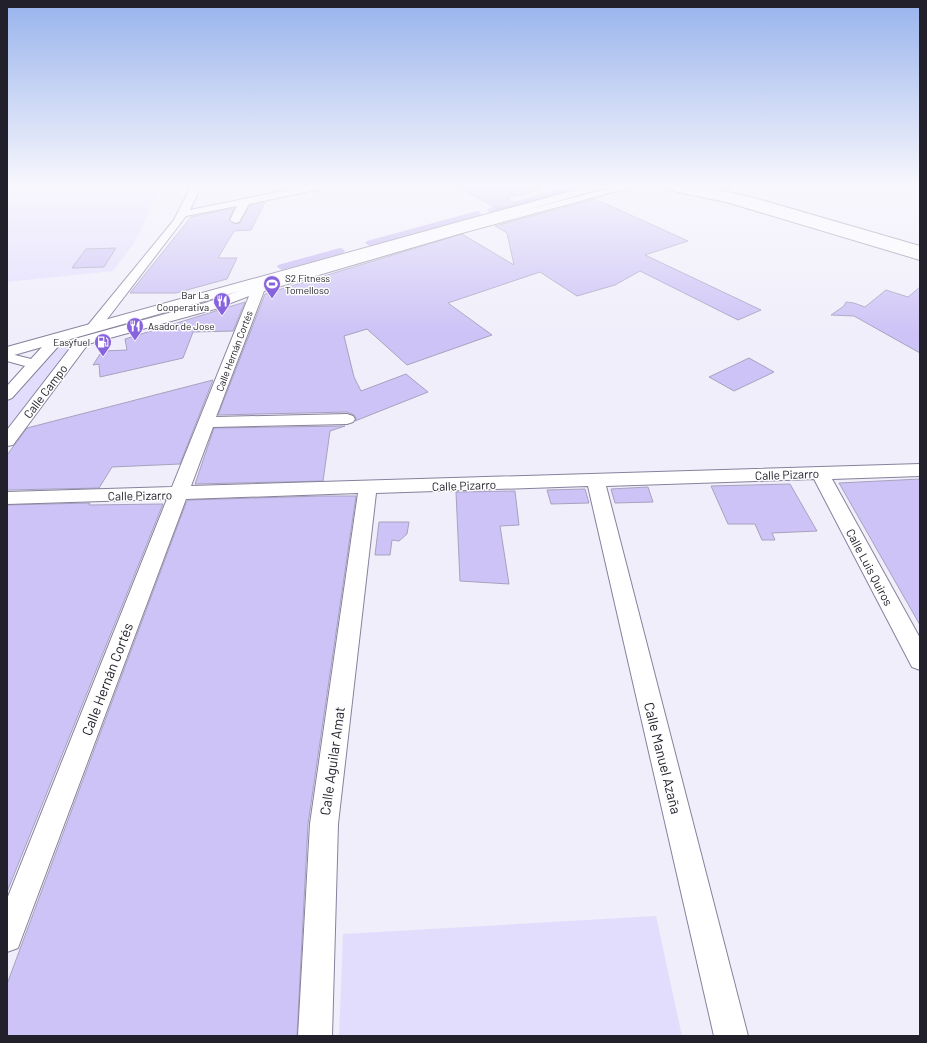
<svg xmlns="http://www.w3.org/2000/svg" width="927" height="1043" font-family="Barlow,sans-serif">
	<style>
		.green { fill: #e3ddfd }
		.lines { fill: none; stroke-linecap: round; stroke-linejoin: round }
		.canal { fill: #c0b2f2; fill-rule: evenodd }
		.building { fill: #cdc3f6; stroke: #a8a2bf }
		.minor-casing { stroke: #87819c; stroke-width: 2 }
		.highway-casing { stroke: #87819c; stroke-width: 2 }
		.minor { fill: #fff; fill-rule: evenodd }
		.highway { fill: #fff; fill-rule: evenodd }
		.labels { text-anchor: middle; dominant-baseline: central; stroke-width: 3; stroke-linejoin: round; paint-order: stroke }
		.far-poi-label { font-size: 10px; fill: #22202a; stroke: #fdfdfd; text-anchor: start }
		.far-street-label { font-size: 10px; fill: #22202a; stroke: #fdfdfd }
		.street-label { font-size: 12px; fill: #22202a; stroke: #fdfdfd }
		.near-street-label { font-size: 14px; fill: #22202a; stroke: #fdfdfd }
	</style>
	<rect width="100%" height="100%" fill="#f0eefa"/>
	<!-- green -->
	<path class="green" d="M7,186H161L134,243L113,271L7,282Z
		M93,328L83,341L7,441V395L58,338Z
		M656,916L682,1036H339L343,934Z"/>
	<g class="lines">
		<!-- canal -->
		<path class="canal" d="M572,186H584L583,188L495,212H489L488,210L489,208Z
			M477,211L480,212L481,214L480,216L370,246L365,243L367,241Z
			M340,248L343,249L345,251L343,253L282,270L277,267L278,265Z"/>
	</g>
	<!-- building -->
	<path class="building" d="M455,186H539V190L506,198L518,204L499,209Z
		M595,199L688,241L645,255L761,310L738,320L640,271L615,285L577,296L540,272L448,303L492,335L407,365L367,329L344,336L354,377L361,391L406,374L428,392L355,421L356,418L354,415L347,412L218,415L265,294L462,234L514,265L507,233L495,226Z
		M265,202L251,230L234,231L218,258H237L227,279L176,293H130L191,217L234,208L229,220L235,224L240,223L250,205Z
		M116,248L104,267L72,268L86,249Z
		M920,287V353L854,316L831,315L844,306L846,302L854,303L865,307L886,290L908,297Z
		M245,302L233,331L193,332L183,358L100,377L99,364L93,365L102,351L127,350L125,339Z
		M749,358L774,372L734,391L709,377Z
		M213,380L180,464L112,467L99,488L7,490V455L27,428Z
		M345,426L330,431L323,481L195,484L214,428Z
		M920,479V625L839,483Z
		M790,484L817,531L772,533L775,540H762L755,524H728L711,486Z
		M648,487L653,502L615,503L611,489Z
		M585,489L589,503L551,504L547,490Z
		M515,491L519,525L500,526L509,584L460,581L456,492Z
		M321,496H356L308,824L297,1036H7V984L186,503L188,500Z
		M90,503L89,505L163,504L7,892V505Z
		M379,522H409L407,534L399,541L392,540L390,555H375Z"/>
	<g class="lines">
		<!-- minor casing -->
		<g class="minor-casing">
			<path id="minor" d="M191,186H201L190,210L308,186H325L320,189L249,204L239,222L235,223L230,220L237,206L186,216L98,331H88L86,328L88,325L174,220Z
				M618,186H637L635,188L610,193L462,233L264,291L216,417L347,414L353,416L355,419L353,422L347,424L213,427L191,486L920,464V476L832,479L920,638V670L912,667L814,479L606,486L748,1036H714L588,486L376,493L338,824L332,1036H298L310,824L358,493L186,499L22,937L18,948L7,952V899L167,499L7,504V492L172,487L249,296L215,309L88,344L13,445L7,446V430L78,338L205,303L253,286L257,278H265L267,282L454,229Z
				M658,186H678L732,198L920,253V260L726,202C716,200 661,189 658,186Z
				M58,334L63,335L65,338L63,341L12,398L7,400V386L25,366L7,361V353L31,359L53,335Z"/>
		</g>
		<!-- highway casing -->
		<g class="highway-casing">
			<path id="highway" d="M589,186H605L604,188L7,357V347Z
				M685,186H703L758,199L920,246V254L751,204L686,188Z"/>
		</g>
		<!-- minor -->
		<use href="#minor" class="minor"/>
		<!-- highway -->
		<use href="#highway" class="highway"/>
	</g>
	<!-- sky -->
	<linearGradient id="sky" x2="0" y2="1"><stop stop-color="#98b3ec"/><stop offset="0.56" stop-color="#f8f7fd"/><stop offset="1" stop-color="#f8f7fd" stop-opacity="0"/></linearGradient>
	<rect width="927" height="332" fill="url(#sky)"/>
	<!-- icons -->
	<defs>
		<g id="stadium-pin" transform="scale(0.9)"><path d="M0 17L-7.5 6A9.5 9.5 0 1 1 7.5 6Z" fill="#8863de" stroke="#fdfdfd"/><path d="M0-5a6.5 5 0 1 0 0 10a6.5 5 0 1 0 0-10ZM-3.5-1.8h7v3.6h-7Z" fill="#fff"/></g>
		<g id="restaurant-pin" transform="scale(0.9)"><path d="M0 17L-7.5 6A9.5 9.5 0 1 1 7.5 6Z" fill="#8863de" stroke="#fdfdfd"/><path d="M-5-6h1v4h1v-4h1v4h1v-4h1v5L-1.5 .5V6h-2V.5L-5-1ZM5-6V6H3V1.5H1.5Q1.5-4 5-6Z" fill="#fff"/></g>
		<g id="fuel-pin" transform="scale(0.9)"><path d="M0 17L-7.5 6A9.5 9.5 0 1 1 7.5 6Z" fill="#8863de" stroke="#fdfdfd"/><path d="M-5.5-6h7V0h2V4h1.3V-2.5L3-4.5l.8-.8L6-3V5H2.5V1h-1V6h-7ZM-4.2-4.7v3.2H.2V-4.7Z" fill="#fff"/></g>
	</defs>
	<g fill-rule="evenodd">
		<use href="#stadium-pin" x="272" y="284"/>
		<use href="#restaurant-pin" x="222" y="301"/>
		<use href="#restaurant-pin" x="135" y="326"/>
		<use href="#fuel-pin" x="103" y="342"/>
	</g>
	<g class="labels">
		<!-- far-poi labels -->
		<g class="far-poi-label">
			<text x="285" y="278">S2 Fitness<tspan x="285" dy="12">Tomelloso</tspan></text>
			<text x="209" y="295" text-anchor="end">Bar La<tspan x="209" dy="12">Cooperativa</tspan></text>
			<text x="148" y="326">Asador de Jose</text>
			<text x="90" y="342" text-anchor="end">Easyfuel</text>
		</g>
		<!-- far-street labels -->
		<g class="far-street-label">
			<text transform="translate(234 351) rotate(-69)">Calle Hernán Cortés</text>
		</g>
		<!-- street labels -->
		<g class="street-label">
			<text transform="translate(45 391) rotate(-53)">Calle Campo</text>
			<text transform="translate(787 474) rotate(-2)">Calle Pizarro</text>
			<text transform="translate(464 485) rotate(-2)">Calle Pizarro</text>
			<text transform="translate(140 495) rotate(-1)">Calle Pizarro</text>
			<text transform="translate(870 567) rotate(62)">Calle Luis Quiros</text>
		</g>
		<!-- near-street labels -->
		<g class="near-street-label">
			<text transform="translate(107 679) rotate(-69)">Calle Hernán Cortés</text>
			<text transform="translate(663 758) rotate(76)">Calle Manuel Azaña</text>
			<text transform="translate(332 761) rotate(-82)">Calle Aguilar Amat</text>
		</g>
	</g>
	<!-- border -->
	<rect width="927" height="1043" fill="none" stroke="#22202a" stroke-width="16"/>
</svg>
